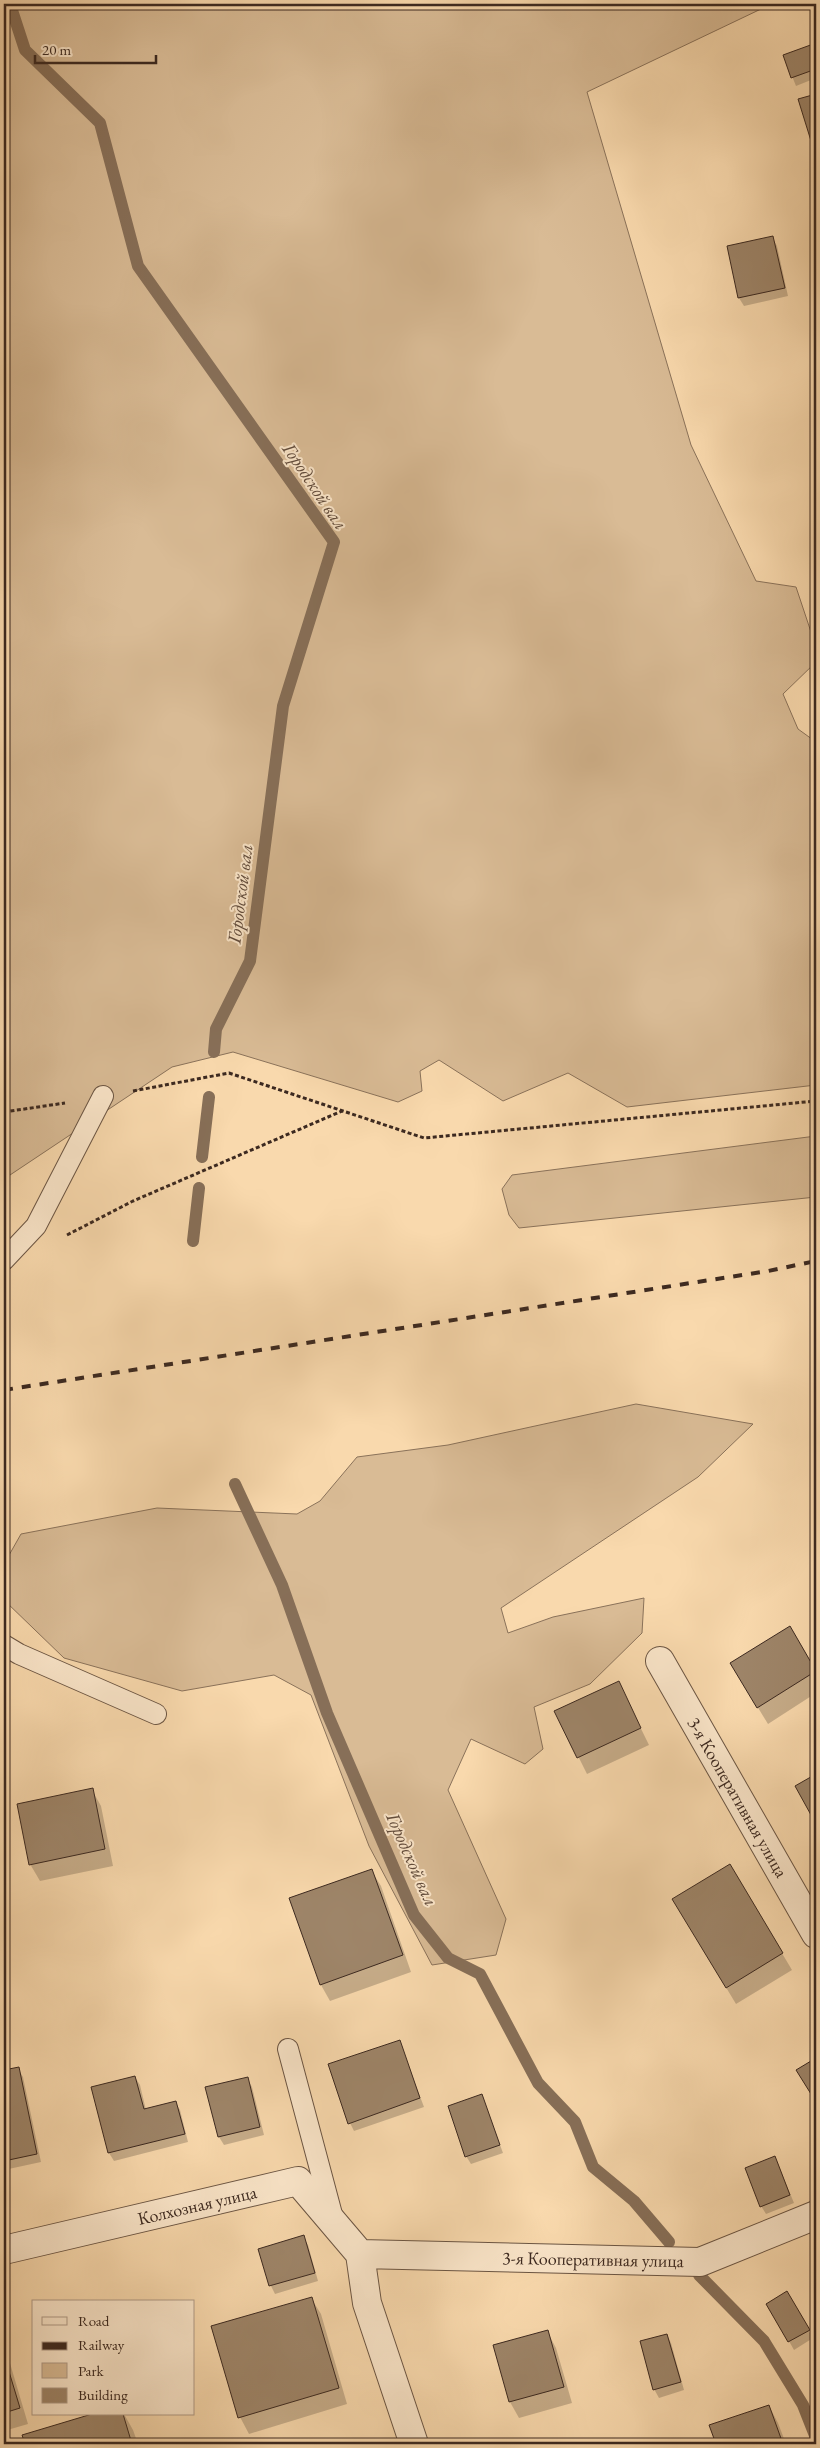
<svg xmlns="http://www.w3.org/2000/svg" width="820" height="2448" font-family="'EB Garamond',serif">
	<style>
		.green { fill: #d9bb95; stroke: #8a725a }
		.shadow { fill: #0003 }
		.lines { fill: none; stroke-linecap: round; stroke-linejoin: round }
		.stream { stroke: #876f58; stroke-width: 12 }
		.building { fill: #9e8569; stroke: #3c2920 }
		.service-casing { stroke: #6b5543; stroke-width: 22 }
		.minor-casing { stroke: #6b5543; stroke-width: 30 }
		.path { stroke: #3c2920; stroke-width: 3; stroke-dasharray: 4 2.5; stroke-linecap: butt }
		.service { stroke: #fbe6ca; stroke-width: 20 }
		.minor { stroke: #fbe6ca; stroke-width: 28 }
		.rail { stroke: #3c2920; stroke-width: 4; stroke-dasharray: 9 9; stroke-linecap: butt }
		.labels { text-anchor: middle; dominant-baseline: central; stroke-width: 4; stroke-linejoin: round; paint-order: stroke }
		.street-label { font-size: 18px; fill: #3c2920; stroke: #fbe6ca }
		.water-label { font-size: 19px; font-style: italic; fill: #624c3c; stroke: #fbe6ca }
	</style>
	<rect width="100%" height="100%" fill="#f9d9ad"/>
	<filter id="stains"><feTurbulence type="fractalNoise" baseFrequency=".004" numOctaves="4"/><feColorMatrix values="0 0 0 0 .2 0 0 0 0 .09 0 0 0 0 .02 0 0 0 .5 -.17"/></filter>
	<radialGradient id="worn" r=".72"><stop offset=".6" stop-color="#630" stop-opacity="0"/><stop offset="1" stop-color="#630" stop-opacity=".3"/></radialGradient>
	<!-- green -->
	<path class="green" d="M4,4H760L761,9L587,92L691,445L756,581L796,587L816,647V662L783,694L798,729L816,742V1085L627,1107L568,1073L503,1101L439,1060L420,1071L422,1091L398,1102L233,1052L172,1067L4,1179Z
		M816,1136V1197L519,1228L509,1215L502,1189L512,1175Z
		M636,1404L753,1424L698,1477L501,1608L508,1633L553,1617L644,1598L642,1633L590,1684L534,1707L543,1749L525,1764L471,1739L448,1790L506,1919L496,1955L432,1965L369,1846L311,1695L274,1675L182,1691L64,1658L4,1600V1564L21,1534L157,1508L297,1514L320,1501L357,1457L448,1445Z"/>
	<!-- shadow -->
	<path class="shadow" d="M816,44V78L796,86L784,56Z
		M816,95V153L800,100Z
		M772,237L777,246L788,296L744,306L739,298Z
		M790,1628L816,1671V1693L768,1724L741,1680Z
		M618,1682L649,1745L587,1774L556,1712Z
		M92,1790L101,1806L113,1866L40,1881L30,1864Z
		M730,1866L792,1970L736,2004L683,1916Z
		M371,1870L381,1886L411,1972L330,2001L321,1985Z
		M399,2041L424,2107L354,2131L350,2123Z
		M18,2069L23,2077L41,2162L4,2170V2071Z
		M135,2077L140,2085L146,2110L175,2102L180,2110L188,2142L114,2161L109,2153L92,2088Z
		M247,2078L252,2087L264,2135L224,2145L219,2137L207,2088Z
		M482,2096L503,2153L471,2164L466,2156Z
		M775,2157L794,2203L766,2214L761,2206Z
		M303,2237L308,2245L318,2281L275,2294L271,2286L260,2249Z
		M786,2293L813,2338L794,2350L768,2304Z
		M311,2298L321,2314L347,2404L249,2434L240,2417Z
		M547,2331L556,2348L572,2403L519,2418L510,2402Z
		M667,2335L671,2343L684,2390L659,2398L654,2389Z
		M4,2343L28,2424L4,2431Z
		M769,2406L778,2423L786,2444H717L711,2426Z
		M96,2414H124L133,2430L138,2444H26L24,2436Z"/>
	<g class="lines">
		<!-- stream -->
		<path class="stream" d="M10,4L25,50L100,123L138,266L334,542L283,706L250,961L216,1029L214,1052
			M202,1157L209,1097
			M193,1241L199,1188
			M235,1484L282,1585L327,1713L414,1915L448,1958L480,1974L538,2083L575,2122L593,2167L634,2201L669,2242
			M699,2275L764,2341L803,2405L816,2438"/>
	</g>
	<!-- building -->
	<path class="building" d="M816,43V69L791,78L783,55Z
		M816,94V157L798,99Z
		M773,236L785,288L738,298L727,246Z
		M790,1626L816,1671L757,1708L730,1663Z
		M619,1681L641,1728L577,1758L554,1711Z
		M816,1774V1824L795,1786Z
		M93,1788L105,1849L29,1865L17,1804Z
		M730,1864L783,1953L726,1988L672,1899Z
		M372,1869L403,1955L320,1985L289,1898Z
		M400,2040L420,2098L348,2124L328,2064Z
		M816,2058V2102L796,2070Z
		M19,2067L37,2154L4,2161V2070Z
		M135,2076L144,2109L176,2101L185,2134L108,2153L91,2087Z
		M248,2077L260,2127L218,2137L205,2087Z
		M482,2094L500,2145L465,2157L448,2106Z
		M775,2156L790,2195L760,2207L745,2168Z
		M304,2235L315,2273L269,2286L258,2249Z
		M787,2291L810,2330L788,2342L766,2304Z
		M312,2297L339,2388L238,2418L211,2326Z
		M548,2330L564,2387L509,2402L493,2345Z
		M667,2334L681,2382L653,2390L640,2341Z
		M4,2355L20,2408L4,2413Z
		M769,2405L783,2444H716L709,2425Z
		M92,2414H123L132,2444H25L22,2435Z"/>
	<g class="lines">
		<!-- service casing -->
		<g class="service-casing">
			<path id="service" d="M4,1260L36,1226L103,1096
				M4,1645L19,1654L156,1714
				M288,2049L333,2218"/>
		</g>
		<!-- minor casing -->
		<g class="minor-casing">
			<path id="minor" d="M660,1661L816,1934
				M4,2250L298,2181L360,2254
				M360,2254L700,2262L816,2215
				M360,2254L367,2303L414,2444"/>
		</g>
		<!-- path -->
		<path class="path" d="M133,1091L229,1073L424,1138L816,1101
			M4,1112L65,1103
			M67,1235L133,1201L342,1111"/>
		<!-- service -->
		<use href="#service" class="service"/>
		<!-- minor -->
		<use href="#minor" class="minor"/>
		<!-- rail -->
		<path class="rail" d="M4,1390L768,1271L816,1261"/>
	</g>
	<g class="labels">
		<!-- street labels -->
		<g class="street-label">
			<text transform="translate(738 1797) rotate(60)">3-я Кооперативная улица</text>
			<text transform="translate(197 2205) rotate(-13)">Колхозная улица</text>
			<text transform="translate(593 2259) rotate(1)">3-я Кооперативная улица</text>
		</g>
		<!-- water labels -->
		<g class="water-label">
			<text transform="translate(315 486) rotate(56)">Городской вал</text>
			<text transform="translate(240 894) rotate(-83)">Городской вал</text>
			<text transform="translate(412 1859) rotate(66)">Городской вал</text>
		</g>
	</g>
	<!-- margin -->
	<rect width="820" height="2448" fill="none" stroke="#f9d9ad" stroke-width="20"/>
	<rect x="5" y="5" width="810" height="2438" fill="none" stroke="#3c2920" stroke-width="2.5"/>
	<rect x="10" y="10" width="800" height="2428" fill="none" stroke="#3c2920"/>
	<!-- legend -->
	<rect x="32" y="2300" width="162" height="115" fill="#fbe6ca" stroke="#af9a86"/>
	<rect x="42" y="2317" width="25" height="8" fill="#fbe6ca" stroke="#af9a86"/>
	<text x="78" y="2326" font-size="15" fill="#3c2920">Road</text>
	<rect x="42" y="2342" width="25" height="8" fill="#3c2920" stroke="#af9a86"/>
	<text x="78" y="2350" font-size="15" fill="#3c2920">Railway</text>
	<rect x="42" y="2363" width="25" height="15" fill="#d9bb95" stroke="#af9a86"/>
	<text x="78" y="2376" font-size="15" fill="#3c2920">Park</text>
	<rect x="42" y="2388" width="25" height="15" fill="#9e8569" stroke="#af9a86"/>
	<text x="78" y="2400" font-size="15" fill="#3c2920">Building</text>
	<!-- scale -->
	<path d="M35 55v8h121v-8" fill="none" stroke="#3c2920" stroke-width="2.5"/>
	<text x="42" y="55" font-size="15" fill="#3c2920" stroke="#fbe6ca" stroke-width="4" paint-order="stroke">20 m</text>
	<rect width="100%" height="100%" filter="url(#stains)"/>
	<rect width="100%" height="100%" fill="url(#worn)"/>
</svg>
